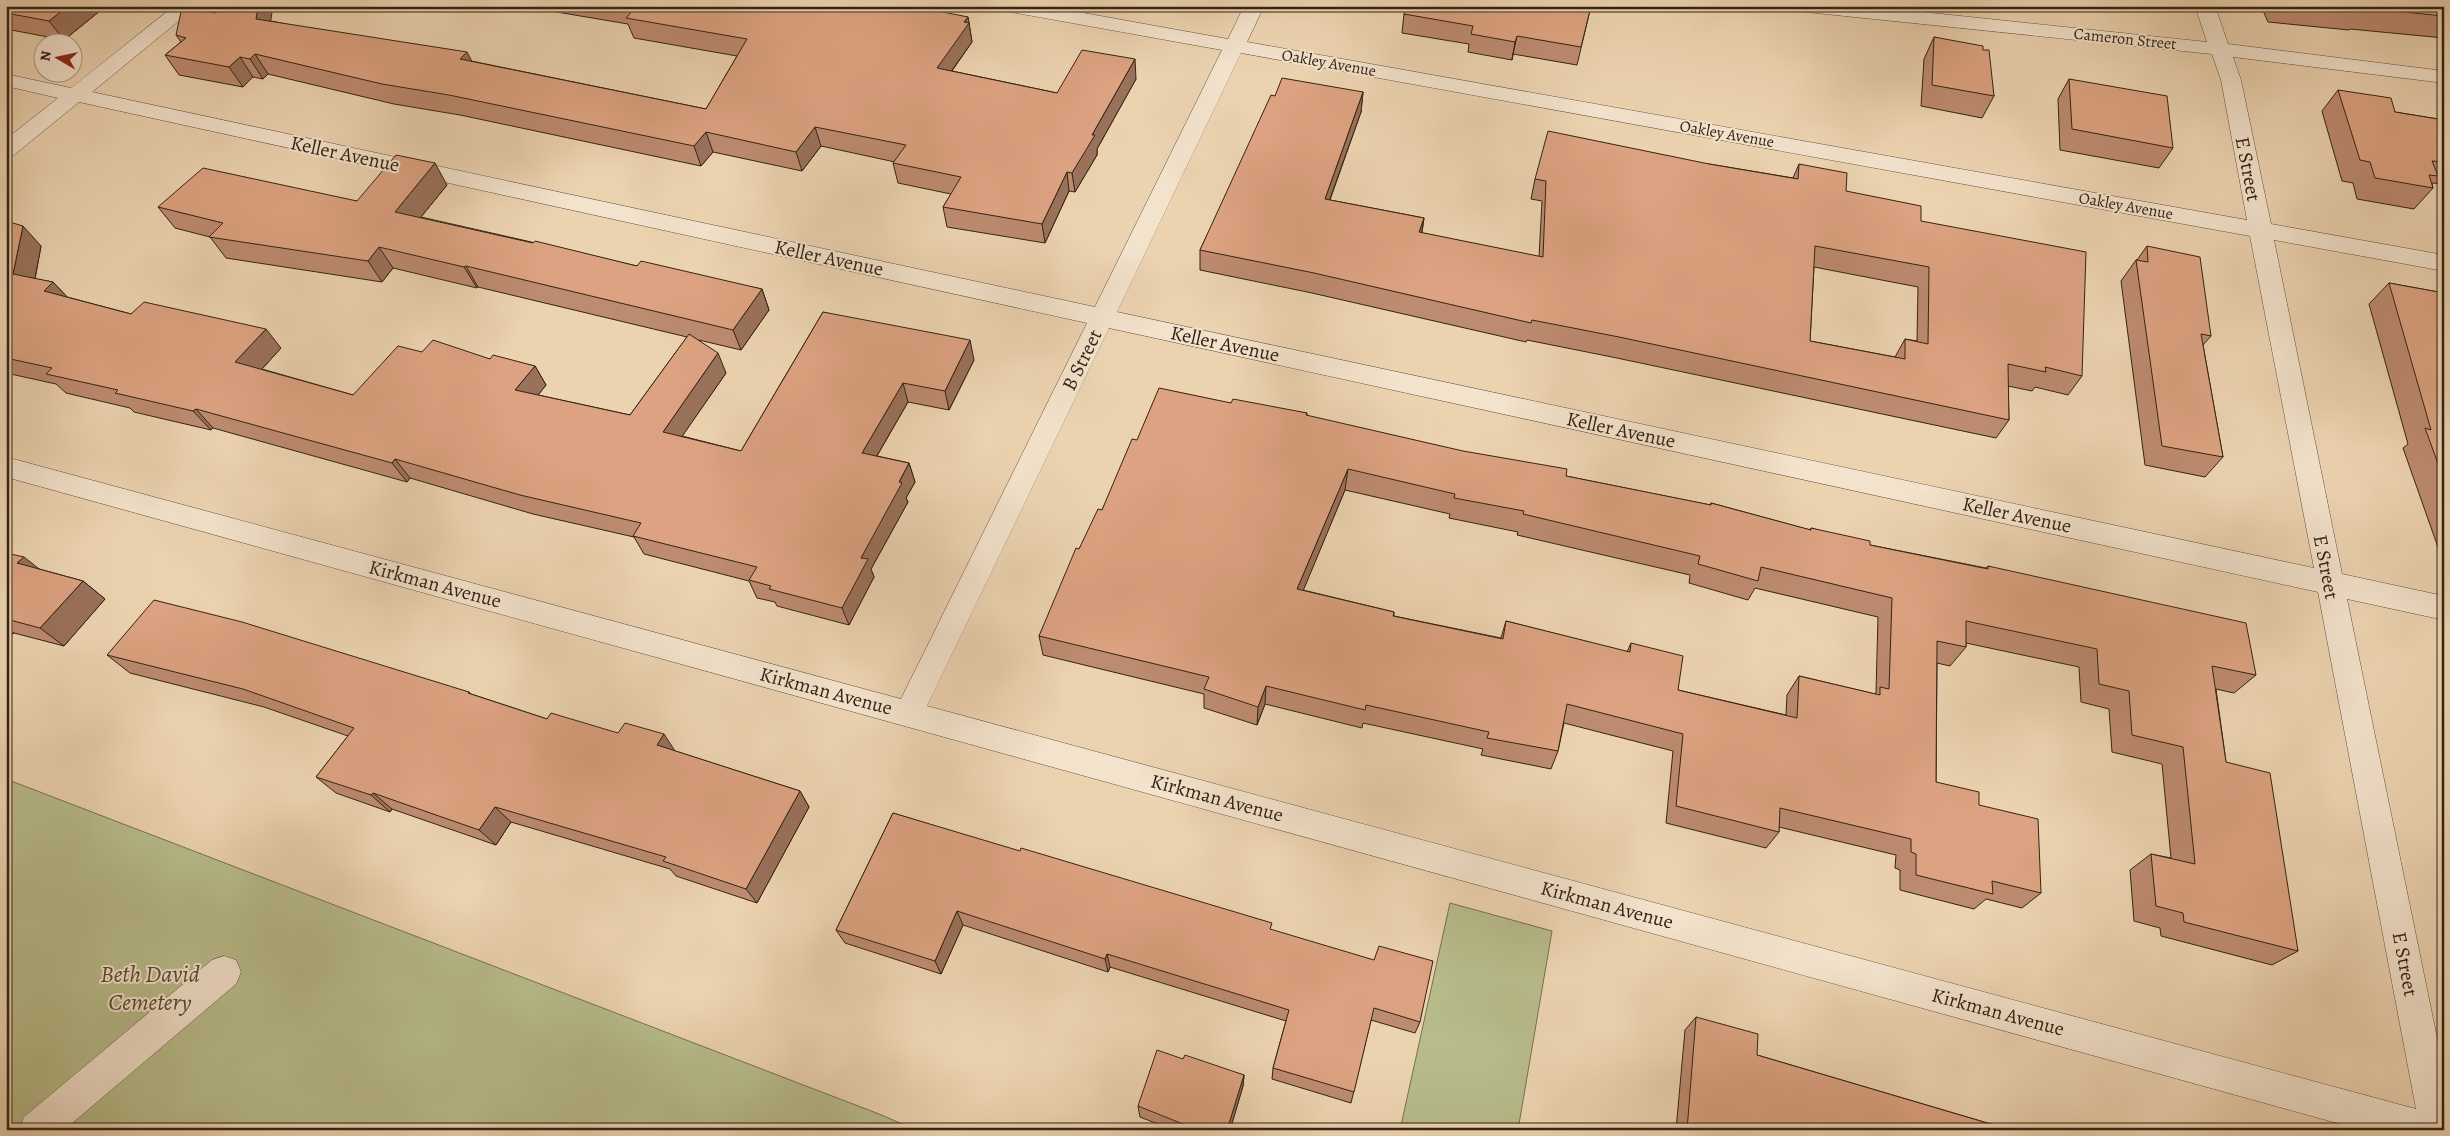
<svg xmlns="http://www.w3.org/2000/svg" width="2450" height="1136" font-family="Alegreya,serif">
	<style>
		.green { fill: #b8bc8b; stroke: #767050 }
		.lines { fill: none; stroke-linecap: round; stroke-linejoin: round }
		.minor-casing { stroke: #614f3c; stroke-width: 1 }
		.minor { fill: #f3e2cc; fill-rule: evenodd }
		.wall { fill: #bd8b6f; stroke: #332315; fill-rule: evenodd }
		.shaded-wall { fill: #9a715a; stroke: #332315 }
		.building { fill: #dca281; stroke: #332315; fill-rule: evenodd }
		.labels { text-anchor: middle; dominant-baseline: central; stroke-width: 4; stroke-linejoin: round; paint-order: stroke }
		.far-street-label { font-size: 16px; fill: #332315; stroke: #f3e2cc }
		.street-label { font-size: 20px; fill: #332315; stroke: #f3e2cc }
		.near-park-label { font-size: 24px; font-style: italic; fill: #544932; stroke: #f3e2cc }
	</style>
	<rect width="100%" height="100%" fill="#ecd3b0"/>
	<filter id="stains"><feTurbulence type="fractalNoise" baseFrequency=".004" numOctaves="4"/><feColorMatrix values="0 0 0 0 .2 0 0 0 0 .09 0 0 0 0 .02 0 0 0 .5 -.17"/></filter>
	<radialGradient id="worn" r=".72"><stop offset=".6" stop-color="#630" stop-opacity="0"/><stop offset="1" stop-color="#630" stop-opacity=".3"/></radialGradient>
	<!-- green -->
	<path class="green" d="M6,779L879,1114L916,1130H6Z
		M1450,903L1552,931L1518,1130H1400Z"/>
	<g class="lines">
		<!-- minor casing -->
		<g class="minor-casing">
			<path id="minor" d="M174,6H197L92,92L1095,307L1222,50L1011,12L1004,10L1001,6H1045L1228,39L1244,6H1264L1247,42L2247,220L2221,80L2212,54L1806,12L1799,10L1796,6H1865L2207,42L2195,6H2215L2228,44L2444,71V83L2233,57L2241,80L2271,224L2444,255V271L2274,240L2342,574L2444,596V620L2347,599L2444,1072V1130H2362L6,477V457L901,699L1087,323L79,102L14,155L6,157V139L58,98L6,86V74L71,88ZM1241,53L2250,236L2314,568L1117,312ZM1109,328L2318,592L2416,1109L927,706Z
				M224,956L236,960L241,972L236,984L64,1130H19L24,1117L212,960Z"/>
		</g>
		<!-- minor -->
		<use href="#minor" class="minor"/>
	</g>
	<!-- wall -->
	<path class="wall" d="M6,6H106L64,40L6,29Z
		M521,6H866L968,17L972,42L952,71L1057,93L1136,79L1097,149V155L1075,192L1069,191L1045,243L947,227L943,207L951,194L898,183L893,163L895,162L821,146L802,171L713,152L701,166L460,115L394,104L268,74L263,79L253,77L243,87L179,75L165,55L181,42L176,35L216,13L271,21L471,61L706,109L737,56L634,38L628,24Z
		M1591,6L1577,65L1513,54L1512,60L1468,52L1469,44L1402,33L1404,14Z
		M2261,6H2444V38L2350,29L2349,30L2268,22Z
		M1934,37L1983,50L1994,96L1982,118L1921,106L1924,59Z
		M2069,79L2173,148L2159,168L2060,150L2058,99Z
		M2338,90L2395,112L2444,120V184L2432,183L2433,188L2414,209L2357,199L2353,183L2342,181L2322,111Z
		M1363,92L1361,112L1330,200L1424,218L1422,233L1539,257L1542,201L1531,199L1535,179L1709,164L1793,178L1799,164L1846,191L1921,221L2082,376L2068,395L2035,387L2032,391L2008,386L2009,420L1996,438L1612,357L1527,340L1526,342L1312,293L1200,270V250L1275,96ZM1814,267L1918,287L1917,341L1905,339L1895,357L1810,341Z
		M447,185L421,217L637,266L762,289L769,310L741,350L699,340L726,373L682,436L741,451L823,312L974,360L949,410L908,402L877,456L909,463L915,482L906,498L908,502L871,569L874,577L849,625L777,606L775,602L757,598L749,581L644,554L634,537L533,514L410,478L407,482L213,428L211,430L134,412L130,408L66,393L56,384L6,373V221L41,246L35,279L53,282L67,297L131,314L281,348L262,369L353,395L422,352L490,359L535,366L546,385L538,395L630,415L687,337L478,287L477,288L393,268L382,282L226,258L210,237L175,228L158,207L357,201Z
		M2147,246L2211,336L2203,345L2223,457L2205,477L2145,465L2121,281L2136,260H2137Z
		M2389,283L2444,293V554L2440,553L2403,448L2408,444L2369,304Z
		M1231,403L1307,413V416L1566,476L1710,505L1711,503L1810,530L1811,528L1870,545L1986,568L1988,566L2256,675L2234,693L2216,689L2226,762L2298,951L2272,965L2161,936L2160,928L2134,921L2130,870L2151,854L2171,858L2162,764L2112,752L2109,709L2081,702L2079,667L1966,643V647L1950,666L1937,663L1936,782L1979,805L2041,893L2022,908L1986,899L1974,909L1900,890V870L1895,868L1896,855L1779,827V832L1766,848L1666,823L1673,751L1564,723L1558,751L1551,769L1481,755L1483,749L1363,723L1362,728L1265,704L1257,725L1204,708V694L1043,655L1039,636L1079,549L1102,510L1137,440ZM1345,490L1450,514L1449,518L1518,532L1517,535L1690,575L1689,583L1748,600L1755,588L1878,617L1876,692L1875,694L1799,676L1787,695L1786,715L1678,690L1631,643L1627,652L1506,621L1501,638L1394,616V612L1303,590Z
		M6,553L39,569L83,581L105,599L64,646L14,633L6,641Z
		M107,655L469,692L471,694L547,719L675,751L800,791L809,807L757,903L676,876L670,869L511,822L496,845L392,809L390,812L336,793L316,777L348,736L264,707L130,673Z
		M893,813L1271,930L1420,1022L1415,1033L1371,1020L1351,1103L1272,1079L1273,1068L1286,1021L1110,967L1108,972L963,925L941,974L845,943L836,930Z
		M1696,1017L1757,1055L2011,1130H1676L1685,1030Z
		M1183,1059L1244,1075L1243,1086L1230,1130H1173L1140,1117L1138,1106Z"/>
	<!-- shaded-wall -->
	<path class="shaded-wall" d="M68,6H106L64,40L49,21Z
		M258,6H273L268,38L256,19Z
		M968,17L972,42L940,87L937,68Z
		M1517,36L1513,54L1512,60L1515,42Z
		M467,52L477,71L460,59Z
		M255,54L268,74L263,79L250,59Z
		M240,57L253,77L243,87L229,67Z
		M1135,59L1136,79L1097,149V155L1075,192L1072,173L1092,135Z
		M1363,92L1361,112L1323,218L1325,199Z
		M815,127L821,146L802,171L796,152Z
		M706,132L713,152L701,166L694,146Z
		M435,163L447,185L408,233L395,212Z
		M1067,172L1069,191L1045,243L1042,224Z
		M1424,218L1421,237L1419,232Z
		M23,226L41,246L32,294L13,274Z
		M379,247L393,268L382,282L368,261Z
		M466,266L478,287L477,288L464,267Z
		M53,282L72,302L44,291Z
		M762,289L769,310L741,350L733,330Z
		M266,329L281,348L251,381L235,362Z
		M970,340L974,360L949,410L945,391Z
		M718,353L726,373L672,451L663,432Z
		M535,366L546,385L527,409L515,390Z
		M903,383L908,402L868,471L862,453Z
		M196,409L213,428L211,430L193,411Z
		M395,459L410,478L407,482L392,463Z
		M909,463L915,482L906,498L908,502L871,569L874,577L849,625L842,608L861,558Z
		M1348,469L1345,490L1296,608L1297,589Z
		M24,557L48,576L17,563Z
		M83,581L105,599L64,646L40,628Z
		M6,627L14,633L6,641Z
		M1266,686L1265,704L1257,725L1258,707Z
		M664,734L675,751L669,762L657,745Z
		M800,791L809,807L757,903L746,889Z
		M373,793L392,809L390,812L371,795Z
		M495,807L511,822L496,845L479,830Z
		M957,911L963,925L941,974L935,961Z
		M1107,954L1110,967L1108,972L1105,959Z
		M1244,1075L1243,1086L1230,1130H1227Z"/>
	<!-- building -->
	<path class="building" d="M6,6H68L49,21L6,13Z
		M228,6H258L256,19L467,52L460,59L706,109L747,39L626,18L636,7L633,6H866L873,8L874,6H880L892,8L893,6H913L968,17L964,22L969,23L937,68L1057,93L1082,50L1135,59L1092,135H1095L1072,173L1067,172L1042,224L943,207L961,177L893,163L906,145L815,127L796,152L706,132L694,146L449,95L382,84L255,54L250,59L240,57L229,67L165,55L186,38L176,35L182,7L216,13L222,7L226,8Z
		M1408,6H1591L1581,47L1517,36L1515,42L1471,34L1473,26L1404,14Z
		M2326,6H2444V16L2363,8L2364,10Z
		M1934,37L1983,46V50H1989L1994,96L1932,85Z
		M1282,78L1363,92L1325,199L1424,218L1419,232L1543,257L1546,181L1535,179L1548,131L1709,164L1798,179L1799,164L1847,173L1846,191L1921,206V221L2086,252L2082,376L2045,367L2046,372L2008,364L2009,420L1619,337L1532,320L1531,323L1314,273L1200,250L1271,95L1275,96ZM1815,246L1929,267L1928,344L1905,339V359L1810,341Z
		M2069,79L2167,96L2173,148L2072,129Z
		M2338,90L2391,98L2395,112L2444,120V162L2432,161L2438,176L2429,175L2433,188L2375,178L2370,162L2360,160Z
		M396,155L435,163L395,212L533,243L535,241L637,266L641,261L762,289L733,330L466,266L464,267L379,247L368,261L209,237L223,223L158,207L203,168L357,201Z
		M6,221L23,226L13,274L53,282L44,291L131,314L144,302L266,329L235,362L353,395L398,346L422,352L433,340L490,359L493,355L535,366L515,390L630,415L689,334L718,353L663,432L741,451L823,312L970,340L945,391L903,383L862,453L909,463L899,482L902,483L861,558L868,559L842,608L769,589L771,586L749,580L757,567L633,536L641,523L520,495L395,459L392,463L196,409L193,411L115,393L118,390L46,374L52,368L6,358Z
		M2147,246L2200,257L2211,336L2201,334L2223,457L2162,446L2136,260L2148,262Z
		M2389,283L2444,293V480L2425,428L2431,430Z
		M1159,388L1231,403L1233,399L1307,413L1306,415L1463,451L1567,469L1566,476L1711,505V503L1811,530V528L1870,541V545L1988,569V566L2246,623L2256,675L2212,666L2226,762L2270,773L2298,951L2184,922L2183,913L2156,906L2151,854L2195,864L2183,747L2132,735L2129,691L2099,684L2097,649L1966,621V647L1937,641L1936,782L1979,792V805L2038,819L2041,893L1992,881L1993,894L1916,875V854L1911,852V839L1780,808L1779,832L1676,806L1683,734L1567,704L1558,751L1487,738L1489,732L1366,705L1365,710L1266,686L1258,707L1204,689L1209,677L1039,636L1076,548L1079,549L1098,509L1102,510L1132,439L1137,440ZM1348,469L1455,494L1454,498L1524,511L1523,514L1700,556L1698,564L1758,581L1761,567L1892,598L1889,689L1880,687V695L1799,676L1797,718L1678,690L1683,656L1631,643L1630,652L1506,621L1503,639L1393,616L1394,612L1297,589Z
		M6,553L24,557L17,563L83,581L40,628L6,619Z
		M154,600L242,622L469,692L468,693L547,719L551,713L618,733L625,723L664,734L657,745L800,791L746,889L663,861L666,857L495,807L479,830L373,793L371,795L316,777L354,728L243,689L107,655Z
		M893,813L1020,851L1021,848L1272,923L1270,929L1374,960L1379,946L1433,961L1420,1022L1374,1008L1354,1092L1273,1068L1289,1010L1107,954L1105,959L957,911L935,961L836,930Z
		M1696,1017L1758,1034L1757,1055L2011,1130H1687Z
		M1157,1050L1183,1059L1185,1055L1244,1075L1227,1130H1198L1138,1106Z"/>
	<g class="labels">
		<!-- far-street labels -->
		<g class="far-street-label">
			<text transform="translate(2125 39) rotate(6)">Cameron Street</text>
			<text transform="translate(1329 63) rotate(10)">Oakley Avenue</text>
			<text transform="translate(1727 134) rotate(10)">Oakley Avenue</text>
			<text transform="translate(2126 206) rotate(10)">Oakley Avenue</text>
		</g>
		<!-- street labels -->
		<g class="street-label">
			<text transform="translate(345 154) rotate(12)">Keller Avenue</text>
			<text transform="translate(2248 169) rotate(79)">E Street</text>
			<text transform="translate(829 258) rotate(12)">Keller Avenue</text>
			<text transform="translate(1225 344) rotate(12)">Keller Avenue</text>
			<text transform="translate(1082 360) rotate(-64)">B Street</text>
			<text transform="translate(1621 430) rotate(12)">Keller Avenue</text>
			<text transform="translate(2017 515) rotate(12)">Keller Avenue</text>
			<text transform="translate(2326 567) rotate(79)">E Street</text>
			<text transform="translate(435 584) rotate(15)">Kirkman Avenue</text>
			<text transform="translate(826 691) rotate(15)">Kirkman Avenue</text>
			<text transform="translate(1217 798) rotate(15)">Kirkman Avenue</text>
			<text transform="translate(1607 905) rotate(15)">Kirkman Avenue</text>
			<text transform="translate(2405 964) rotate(79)">E Street</text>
			<text transform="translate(1998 1012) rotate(15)">Kirkman Avenue</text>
		</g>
		<!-- near-park labels -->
		<g class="near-park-label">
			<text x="150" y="974">Beth David<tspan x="150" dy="28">Cemetery</tspan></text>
		</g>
	</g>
	<!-- margin -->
	<rect width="2450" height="1136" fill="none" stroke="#ecd3b0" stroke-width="25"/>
	<rect x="8" y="8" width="2435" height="1121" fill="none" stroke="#332315" stroke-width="2.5"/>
	<rect x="12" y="12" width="2425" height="1111" fill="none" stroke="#332315"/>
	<!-- north arrow -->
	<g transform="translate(58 58) rotate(279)"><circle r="24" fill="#f3e2cc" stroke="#a69683"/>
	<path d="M0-4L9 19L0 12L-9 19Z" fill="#8f2418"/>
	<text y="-8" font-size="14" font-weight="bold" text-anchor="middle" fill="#332315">N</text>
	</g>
	<rect width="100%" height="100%" filter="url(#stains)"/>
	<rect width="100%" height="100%" fill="url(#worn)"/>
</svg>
